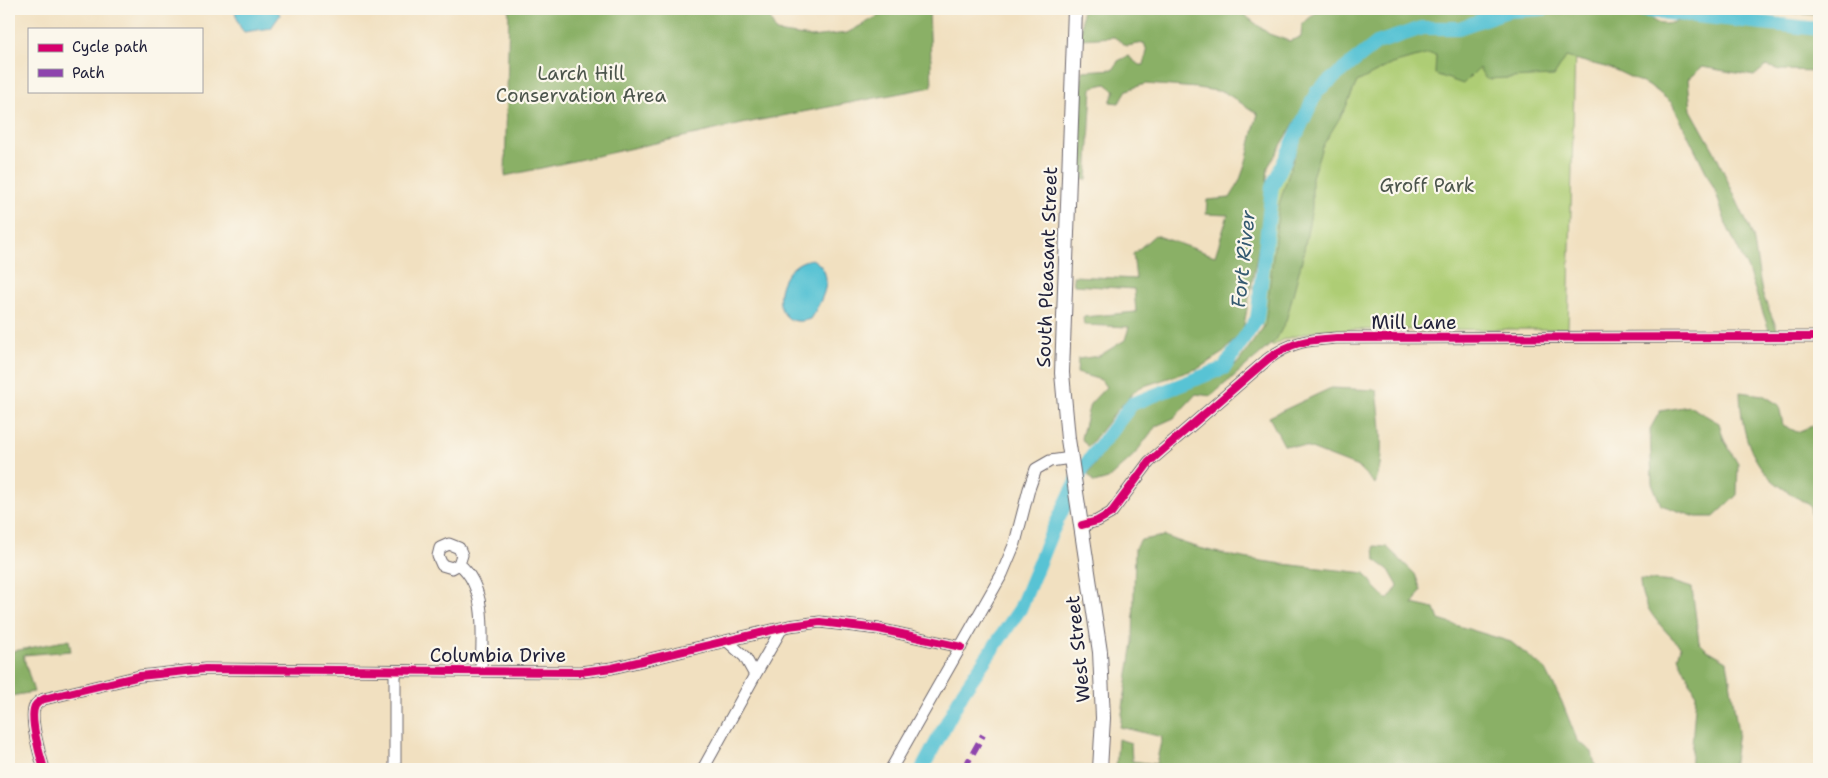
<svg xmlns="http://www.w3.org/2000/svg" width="1828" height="778" font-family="'Shantell Sans',sans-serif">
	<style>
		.green { fill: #aecd74; stroke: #687858 }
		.forest { fill: #8ab066; stroke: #566950 }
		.water { fill: #59c3d4; stroke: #3e7288 }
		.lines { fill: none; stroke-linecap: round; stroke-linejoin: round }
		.river { stroke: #59c3d4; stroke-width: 14 }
		.minor-casing { stroke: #6a646a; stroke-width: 13 }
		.major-casing { stroke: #6a646a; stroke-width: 16 }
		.minor { stroke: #fff; stroke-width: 11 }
		.major { stroke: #fff; stroke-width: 14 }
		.quiet { stroke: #8e44ad; stroke-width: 6; stroke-dasharray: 12 6; stroke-linecap: butt }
		.cycleway-casing { stroke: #fbf7ec; stroke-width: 11 }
		.cycleway { stroke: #d6006c; stroke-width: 8 }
		.labels { text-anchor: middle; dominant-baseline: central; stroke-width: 4.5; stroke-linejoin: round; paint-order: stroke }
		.park-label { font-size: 19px; fill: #4c554c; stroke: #fbf7ec }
		.street-label { font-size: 19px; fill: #22223b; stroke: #fbf7ec }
		.water-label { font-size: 20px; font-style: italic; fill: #355a71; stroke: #fbf7ec }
	</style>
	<rect width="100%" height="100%" fill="#fbf7ec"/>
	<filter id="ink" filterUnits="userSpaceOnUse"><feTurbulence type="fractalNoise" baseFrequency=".02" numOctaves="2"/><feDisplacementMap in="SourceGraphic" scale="10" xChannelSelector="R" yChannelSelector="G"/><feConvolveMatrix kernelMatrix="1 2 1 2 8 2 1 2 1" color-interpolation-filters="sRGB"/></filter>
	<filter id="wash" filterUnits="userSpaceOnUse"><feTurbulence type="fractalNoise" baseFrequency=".0096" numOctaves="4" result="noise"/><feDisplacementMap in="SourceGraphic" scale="20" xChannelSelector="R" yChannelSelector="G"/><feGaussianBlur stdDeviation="1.12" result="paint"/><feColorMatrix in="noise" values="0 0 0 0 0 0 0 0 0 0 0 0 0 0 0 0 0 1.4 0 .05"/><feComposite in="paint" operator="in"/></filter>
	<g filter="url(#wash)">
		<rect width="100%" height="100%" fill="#f1e0c0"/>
		<!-- green -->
		<path class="green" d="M1517,9H1576L1568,329L1318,330L1285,339L1272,346L1265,336L1253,286L1259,287L1274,172L1307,105L1322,85Z"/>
		<!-- forest -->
		<path class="forest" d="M509,9H766L776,32L811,37L847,33L891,9H929L932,87L756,121L505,176Z
			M1082,9H1237L1269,34L1289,41L1301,37L1302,24L1317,12L1330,9H1553L1552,13L1606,11L1649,16C1658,28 1668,24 1681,20L1817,35L1819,37V71L1780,70L1766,66L1754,76L1702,67L1688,79L1691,110L1714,151L1753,236L1762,293L1778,331L1769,330L1748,270L1726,224L1715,190L1672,103L1653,88L1613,69L1566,57L1554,76L1486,79L1479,68L1463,84L1435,74L1436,55L1429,54L1392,64L1357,82L1345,109L1322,147L1312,177V208L1302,260L1286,321L1276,340L1211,396L1196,394L1174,418L1156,426L1134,455L1108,479L1094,483L1088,474L1134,406L1237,364L1265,325L1279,204L1301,135L1320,94L1313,92L1268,167L1262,229L1243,330L1224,352L1199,368L1138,388L1118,409L1088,447L1081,438L1090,404L1106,387L1101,380L1077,373L1078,359L1099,356L1125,340L1129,327L1084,325L1083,317L1136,312L1134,289L1074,285L1073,276L1136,279L1133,254L1155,235L1215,256L1228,215L1206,214L1207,200L1230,198C1247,174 1249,142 1258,114L1224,92L1197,88L1145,84L1127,90L1119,103L1110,102L1115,91L1106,84L1092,87L1087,180L1077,179L1082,71L1114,69L1118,61L1128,56L1139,65H1144L1147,51L1144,43L1127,46L1114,37L1081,39Z
			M1725,9H1819V15Z
			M1331,388L1377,390C1380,417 1386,458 1375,484L1358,467L1306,447L1284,445L1269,417Z
			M1740,392L1763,395L1779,405L1783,425L1797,432L1812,426L1819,427V561L1810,506C1797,497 1782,489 1771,479C1747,455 1741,425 1740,392Z
			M1689,406L1719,423L1724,440L1738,464L1737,495L1714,517H1696L1661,505L1652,483L1650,429L1660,411Z
			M1165,536C1228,562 1298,565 1365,573L1375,587L1388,600L1398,586L1389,570L1375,560L1374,546L1387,547L1415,574L1421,590L1413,604L1435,609L1439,620L1511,642L1546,670L1562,702L1577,740L1592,752L1596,769H1116L1118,739L1131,743L1132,761L1156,764L1162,737L1120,727L1133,642L1135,548L1141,540Z
			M1640,579L1673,582L1692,588L1699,642L1706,649L1727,661L1738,732L1733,769H1690L1696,694L1678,657L1681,647C1662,627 1640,608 1640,579Z
			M69,640L71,651L23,655L34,692L11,696L9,685V652Z"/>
		<!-- water -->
		<path class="water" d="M234,9H277L280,15L271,28L244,32L240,27Z
			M812,259C838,273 822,301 810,319C768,334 770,265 812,259Z"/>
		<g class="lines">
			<!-- river -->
			<path class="river" d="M1630,9L1819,29
				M922,769L963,692L1020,609L1050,536L1083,468L1132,404L1224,368L1257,319L1272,187L1317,91L1377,43L1422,28H1459L1508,11L1543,9"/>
		</g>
	</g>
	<g filter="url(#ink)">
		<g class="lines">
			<!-- minor casing -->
			<g class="minor-casing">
				<path id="minor" d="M1082,525L1097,521L1111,513L1149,462L1268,359C1292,341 1308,340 1337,338L1819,337
					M459,564L452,568L442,565L438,556L440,548L449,544L459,548L462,555L459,564C488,587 482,638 481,671
					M395,671V769
					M755,675L782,628
					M44,769C40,756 29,717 35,706C37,702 40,701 44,699L140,676L205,669L580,672L612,668L789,626L820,622L879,629L961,647
					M703,769L755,675L745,657L727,641
					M891,769L1002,574L1015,543L1029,489L1036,469L1050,461L1071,458"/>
			</g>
			<!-- major casing -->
			<g class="major-casing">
				<path id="major" d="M1075,9L1062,373L1068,439L1100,652L1103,718L1100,769"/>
			</g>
			<!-- minor -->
			<use href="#minor" class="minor"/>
			<!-- major -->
			<use href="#major" class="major"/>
			<!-- quiet -->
			<path class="quiet" d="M964,769L983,735"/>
			<!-- cycleway casing -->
			<g class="cycleway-casing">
				<path id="cycleway" d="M1082,525L1097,521L1111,513L1149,462L1268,359C1292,341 1308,340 1337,338L1819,337
					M44,769C40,756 29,717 35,706C37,702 40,701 44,699L140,676L205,669L580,672L612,668L789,626L820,622L879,629L961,647"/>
			</g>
			<!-- cycleway -->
			<use href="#cycleway" class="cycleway"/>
		</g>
	</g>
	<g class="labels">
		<!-- park labels -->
		<g class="park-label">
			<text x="581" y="73">Larch Hill<tspan x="581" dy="22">Conservation Area</tspan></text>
			<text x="1427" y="185">Groff Park</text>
		</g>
		<!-- street labels -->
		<g class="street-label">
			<text transform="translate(1047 267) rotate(-88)">South Pleasant Street</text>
			<text x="1414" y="322">Mill Lane</text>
			<text transform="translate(1078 649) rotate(-96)">West Street</text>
			<text x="498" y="655">Columbia Drive</text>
		</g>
		<!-- water labels -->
		<g class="water-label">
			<text transform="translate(1243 259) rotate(-84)">Fort River</text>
		</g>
	</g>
	<!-- margin -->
	<rect width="1828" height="778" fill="none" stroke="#fbf7ec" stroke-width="30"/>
	<!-- legend -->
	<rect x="28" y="28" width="175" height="65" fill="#fbf7ec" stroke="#a4a2a5"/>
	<rect x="38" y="44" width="25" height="8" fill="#d6006c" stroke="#a4a2a5"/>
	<text x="72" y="52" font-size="15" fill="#22223b">Cycle path</text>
	<rect x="38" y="69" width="25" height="8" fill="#8e44ad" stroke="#a4a2a5"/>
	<text x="72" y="78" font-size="15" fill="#22223b">Path</text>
</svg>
